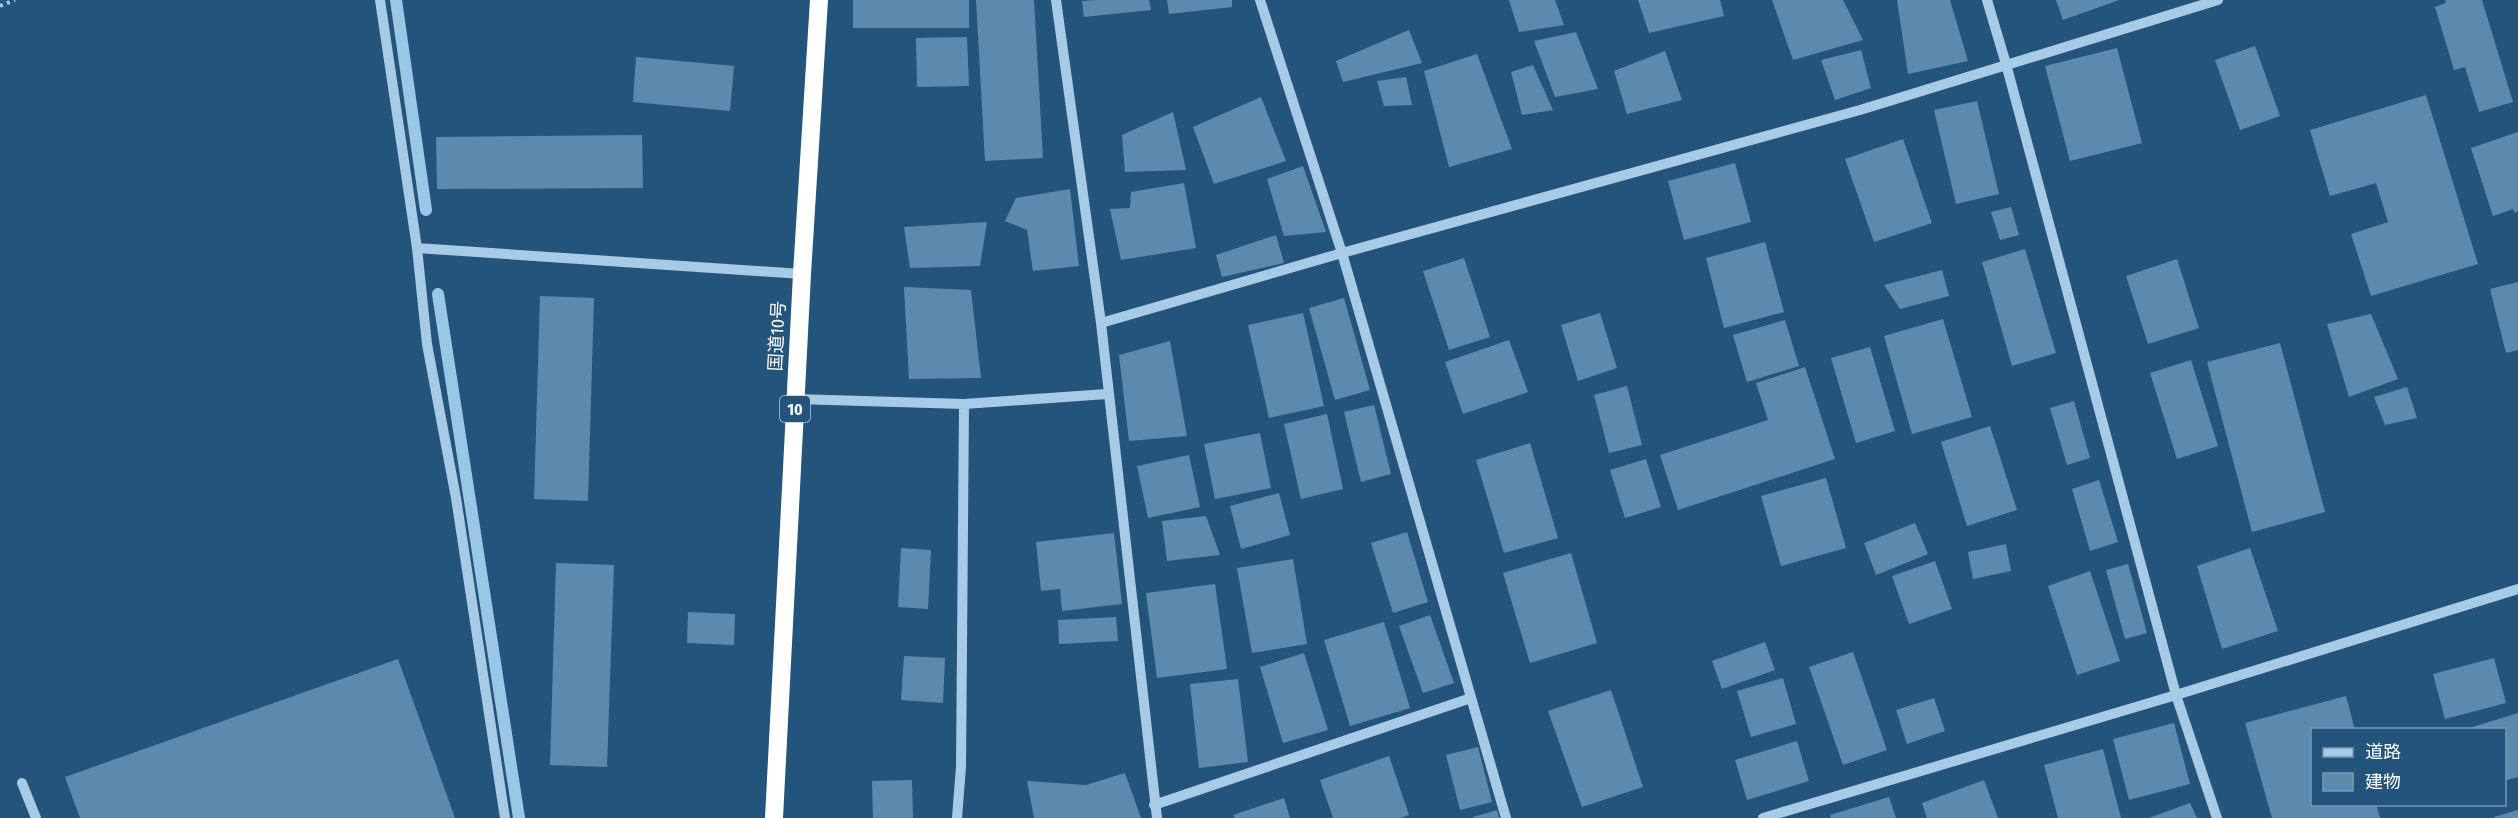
<svg xmlns="http://www.w3.org/2000/svg" width="2518" height="818" font-family="'Fira Sans Condensed','Noto Sans JP',sans-serif">
	<style>
		.lines { fill: none; stroke-linecap: round; stroke-linejoin: round }
		.stream { stroke: #9bc7e6; stroke-width: 12 }
		.building { fill: #5c8aad }
		.path { stroke: #a7cbe5; stroke-width: 4; stroke-dasharray: 3 4.5; stroke-linecap: butt }
		.minor { stroke: #a7cbe5; stroke-width: 10 }
		.highway { stroke: #fff; stroke-width: 18 }
		.labels { text-anchor: middle; dominant-baseline: central; stroke-width: 5; stroke-linejoin: round; paint-order: stroke }
		.shield { fill: #23557c; stroke: #bdccd8; stroke-width: 1.5 }
		.shield-label { font-size: 16px; font-weight: bold; fill: #fff }
		.street-label { font-size: 18px; fill: #fff; stroke: #23557c }
	</style>
	<rect width="100%" height="100%" fill="#23557c"/>
	<g class="lines">
		<!-- stream -->
		<path class="stream" d="M396,0L426,210
			M438,294L519,818"/>
	</g>
	<!-- building -->
	<path class="building" d="M853,0H969V28H853Z
		M976,0H1034L1043,158L985,161Z
		M1096,0H1149L1151,10L1084,17L1082,1Z
		M1167,0H1232V7L1169,14Z
		M1509,0H1555L1564,25L1519,32Z
		M1638,0H1720L1724,16L1649,33Z
		M1772,0H1843L1863,40L1793,60Z
		M1897,0H1950L1968,61L1908,74Z
		M2056,0H2119L2063,20Z
		M2445,0H2482L2513,102L2479,112L2465,67L2454,70L2435,7L2446,3Z
		M1409,30L1422,63L1343,82L1336,61Z
		M1576,32L1598,89L1555,97L1534,41Z
		M967,37L969,86L917,87L916,38Z
		M2255,46L2280,116L2240,130L2215,60Z
		M2117,48L2142,143L2070,161L2045,66Z
		M1861,50L1871,88L1835,100L1821,60Z
		M1665,51L1682,100L1627,114L1614,71Z
		M1477,54L1512,149L1449,167L1424,71Z
		M636,57L734,66L730,111L633,102Z
		M1533,65L1553,110L1522,115L1511,72Z
		M1406,77L1412,105L1384,106L1377,81Z
		M2426,95L2478,264L2371,296L2351,234L2388,222L2376,183L2330,196L2310,130Z
		M1261,97L1286,161L1214,184L1193,127Z
		M1977,101L1999,194L1956,204L1934,110Z
		M1173,112L1186,170L1125,172L1122,135Z
		M2518,132V211L2515,213L2513,209L2493,216L2471,148Z
		M642,135L643,188L437,189L436,137Z
		M1903,139L1932,223L1874,242L1845,159Z
		M1735,163L1751,222L1684,240L1668,181Z
		M1303,166L1326,232L1284,236L1267,179Z
		M1184,183L1196,248L1121,260L1110,209L1130,208L1131,192Z
		M1070,189L1079,266L1033,271L1027,230L1005,221L1016,198Z
		M2011,207L2019,235L2000,240L1991,212Z
		M987,222L980,266L910,268L904,227Z
		M1276,235L1284,263L1222,277L1216,255Z
		M1765,242L1784,312L1724,328L1706,258Z
		M2025,249L2056,353L2012,366L1982,262Z
		M1464,258L1490,337L1449,350L1423,271Z
		M2177,259L2199,328L2148,344L2126,276Z
		M1942,270L1949,296L1900,309L1884,285Z
		M2518,282V350L2506,353L2490,289Z
		M904,287L971,290L981,378L909,379Z
		M540,296L594,298L588,501L534,499Z
		M1344,298L1370,390L1335,400L1309,308Z
		M1303,313L1324,406L1269,418L1248,325Z
		M1600,313L1617,368L1578,381L1561,325Z
		M2371,314L2398,379L2349,397L2327,324Z
		M1943,319L1972,417L1912,434L1884,336Z
		M1785,320L1799,366L1747,382L1733,335Z
		M1509,340L1528,392L1463,414L1445,362Z
		M1170,341L1187,436L1129,441L1119,355Z
		M2280,343L2325,512L2252,532L2207,362Z
		M1870,347L1895,431L1856,443L1831,358Z
		M2191,360L2218,446L2177,459L2150,373Z
		M1805,367L1835,459L1678,510L1660,455L1768,420L1756,383Z
		M1627,386L1642,445L1609,453L1594,395Z
		M2407,387L2417,418L2385,425L2374,397Z
		M2074,401L2090,458L2067,465L2050,408Z
		M1374,405L1391,474L1361,482L1344,412Z
		M1327,414L1343,489L1301,499L1284,424Z
		M1990,426L2017,510L1967,526L1941,442Z
		M1260,433L1271,488L1215,499L1204,444Z
		M1530,443L1558,538L1504,553L1476,460Z
		M1189,455L1200,507L1148,518L1137,466Z
		M1646,459L1661,507L1625,518L1610,470Z
		M1826,478L1846,548L1781,566L1761,496Z
		M2099,480L2118,542L2090,551L2072,489Z
		M1279,493L1290,535L1241,549L1230,506Z
		M1206,516L1220,555L1167,561L1162,521Z
		M1915,523L1928,554L1876,575L1864,543Z
		M1407,532L1428,602L1393,613L1371,543Z
		M1114,533L1122,604L1062,611L1060,589L1041,591L1036,542Z
		M2006,544L2011,571L1973,579L1968,552Z
		M901,548L931,550L928,609L898,607Z
		M2250,548L2278,631L2222,649L2197,566Z
		M1571,553L1597,643L1530,663L1503,573Z
		M1293,559L1307,644L1252,653L1237,568Z
		M1935,561L1952,609L1909,624L1892,576Z
		M556,563L614,565L607,767L550,765Z
		M2128,564L2147,633L2125,639L2106,570Z
		M2090,571L2120,661L2077,675L2048,586Z
		M1215,584L1227,669L1157,678L1146,593Z
		M688,612L735,614L734,645L687,643Z
		M1430,615L1454,683L1423,693L1399,626Z
		M1116,617L1118,641L1059,644L1058,620Z
		M1384,622L1410,708L1350,726L1324,640Z
		M1765,642L1775,670L1722,689L1712,661Z
		M1853,652L1887,750L1843,765L1809,667Z
		M1304,653L1328,730L1283,743L1260,667Z
		M904,656L945,658L943,703L901,700Z
		M2494,658L2506,703L2445,719L2433,674Z
		M398,659L455,818H80L65,777Z
		M1783,678L1796,724L1751,737L1737,691Z
		M1238,679L1248,762L1199,768L1190,684Z
		M1611,690L1643,787L1582,807L1548,711Z
		M2346,696L2355,730H2312V804H2376L2380,818H2272L2245,723Z
		M1934,698L1945,731L1907,744L1896,710Z
		M2518,713V777L2504,781V730L2466,729Z
		M2174,723L2190,784L2129,800L2113,739Z
		M1797,741L1809,781L1747,800L1735,760Z
		M1478,747L1492,802L1460,810L1446,755Z
		M2103,749L2121,818H2058L2044,765Z
		M1389,756L1409,815L1400,818H1333L1320,780Z
		M1125,773L1141,818H1034L1027,781L1086,785Z
		M912,780L913,818H873L872,781Z
		M1984,780L1998,818H1927L1922,803Z
		M1889,797L1896,818H1831L1830,815Z
		M1284,798L1290,818H1235L1233,815Z
		M2190,803L2197,818H2149Z
		M1497,810L1499,818H1473V817Z
		M2518,810V818H2494V817Z"/>
	<g class="lines">
		<!-- path -->
		<path class="path" d="M0,6L15,0"/>
		<!-- minor -->
		<path class="minor" d="M380,0L417,248L427,344L456,498L505,818
			M1056,0L1101,323L1157,818
			M1260,0L1342,253L1506,818
			M1987,0L2006,64L2176,695L2217,818
			M417,248L802,274
			M1101,323L1342,253L1860,110L2218,0
			M795,399L964,404L1107,394
			M22,783L36,818
			M1154,805L1471,698
			M957,818L961,767L964,404
			M1763,818L2176,695L2518,589"/>
		<!-- highway -->
		<path class="highway" d="M774,818L802,274L819,0"/>
	</g>
	<g class="labels">
		<!-- shield labels -->
		<rect class="shield" x="780" y="396" width="30" height="26" rx="4.5"/>
		<g class="shield-label">
			<text x="795" y="409">10</text>
		</g>
		<!-- street labels -->
		<g class="street-label">
			<text transform="translate(777 336) rotate(-87)">国道10号</text>
		</g>
	</g>
	<!-- legend -->
	<rect x="2311" y="728" width="195" height="78" fill="#23557c" stroke="#7b99b0" stroke-width="1.5"/>
	<rect x="2323" y="748" width="30" height="9" fill="#a7cbe5" stroke="#7b99b0" stroke-width="1.5"/>
	<text x="2365" y="758" font-size="18" fill="#ffffff">道路</text>
	<rect x="2323" y="773" width="30" height="18" fill="#5c8aad" stroke="#7b99b0" stroke-width="1.5"/>
	<text x="2365" y="788" font-size="18" fill="#ffffff">建物</text>
</svg>
